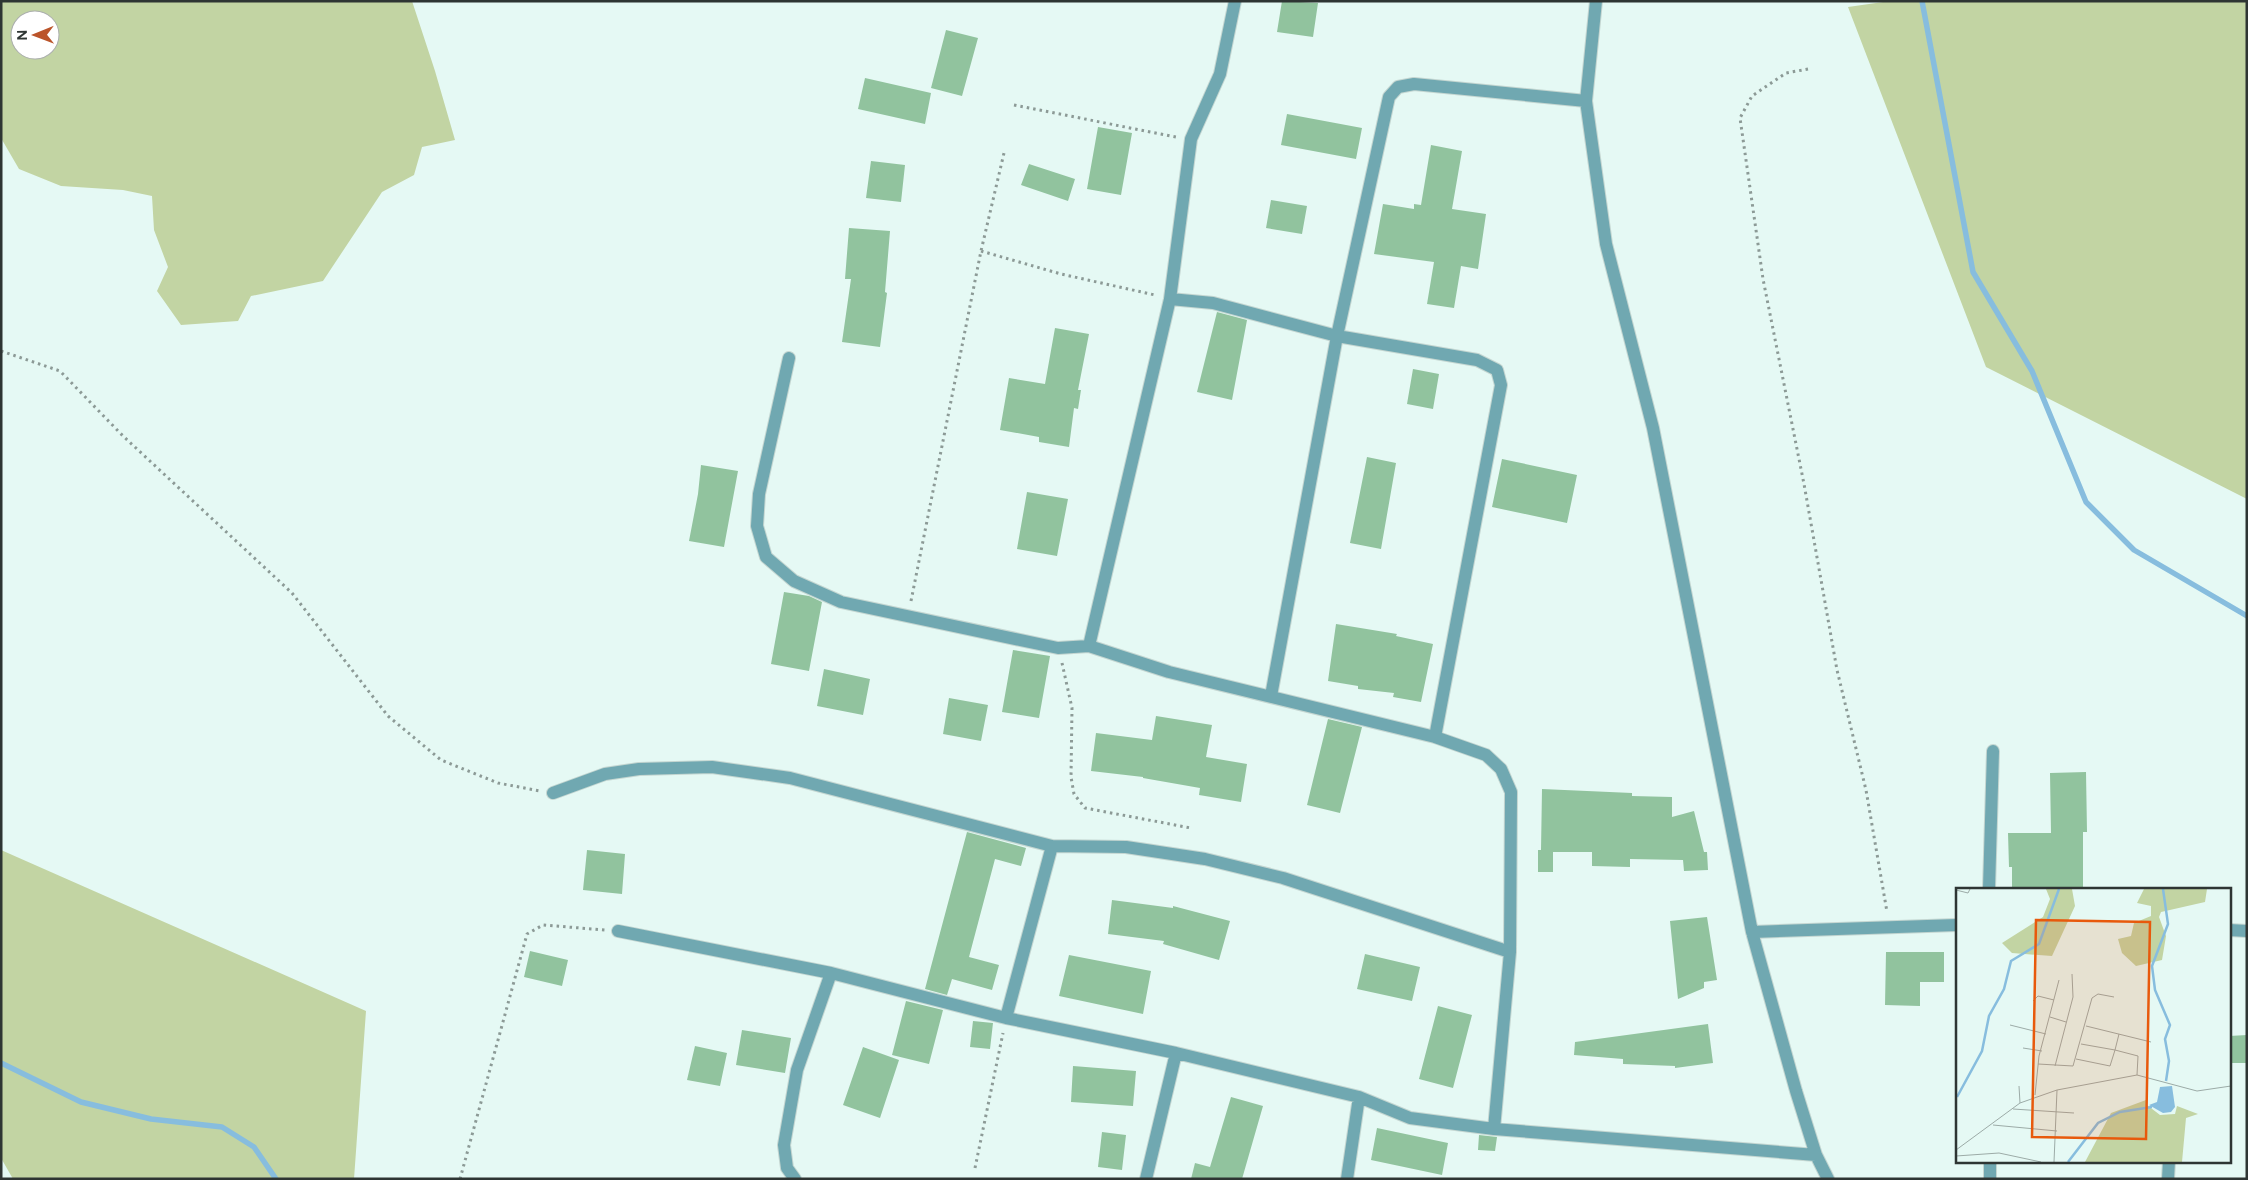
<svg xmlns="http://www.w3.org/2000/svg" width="2248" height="1180" font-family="Figtree,sans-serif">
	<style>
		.green { fill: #c2d4a3; fill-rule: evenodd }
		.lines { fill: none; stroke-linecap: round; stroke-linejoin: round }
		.stream { stroke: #87bdde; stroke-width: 5.5 }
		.building { fill: #91c39e }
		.minor-casing { stroke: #c4d6d1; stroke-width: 14 }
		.path { stroke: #8c9a96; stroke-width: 3; stroke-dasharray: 2.5 4; stroke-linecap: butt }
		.minor { stroke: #70a8b1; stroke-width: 12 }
		.inset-river { fill: none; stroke: #87bdde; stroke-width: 2.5 }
		.inset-road { fill: none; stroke: #9caba7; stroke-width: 1 }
		.view { fill: #e8590c; fill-opacity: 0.15; stroke: #e8590c; stroke-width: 2.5 }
		.inset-edge { fill: none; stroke: #2e3533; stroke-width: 2.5 }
	</style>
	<rect width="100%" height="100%" fill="#e5f9f4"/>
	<!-- green -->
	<path class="green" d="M1,1H412L435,71L455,140L422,147L414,175L382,192L323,281L251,296L238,321L181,325L157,291L168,267L154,230L152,196L123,190L61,186L19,169L1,138ZM20,20H50V50H20Z
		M1890,1H2247V499L1986,367L1848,7Z
		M1,850L366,1011L354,1179H13L1,1158Z"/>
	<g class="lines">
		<!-- stream -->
		<path class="stream" d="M1922,1L1973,272L2032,371L2086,502L2134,550L2247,616
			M1,1063L81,1102L151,1119L222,1127L254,1147L276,1179"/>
	</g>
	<!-- building -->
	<path class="building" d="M1282,1L1318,3L1313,37L1277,32Z
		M946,30L978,38L962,96L931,88Z
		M865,78L931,93L925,124L858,109Z
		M1287,114L1362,128L1356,159L1281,145Z
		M1098,127L1132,133L1121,195L1087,189Z
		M1431,145L1462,151L1452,209L1486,214L1478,269L1461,266L1454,308L1427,304L1434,262L1374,254L1383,204L1414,209V204L1421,205Z
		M871,161L905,165L901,202L866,198Z
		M1029,164L1075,179L1068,201L1021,185Z
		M1271,200L1307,206L1302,234L1266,228Z
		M849,228L890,231L885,292L887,293L880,347L842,342L851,279H845Z
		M1217,312L1247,320L1232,400L1197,392Z
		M1055,328L1089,334L1078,390H1081L1078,409L1074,408L1069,447L1039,442V437L1000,430L1009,378L1045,384Z
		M1413,369L1439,374L1433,409L1407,404Z
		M1367,457L1396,463L1381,549L1350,543Z
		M1502,459L1577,475L1567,523L1492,507Z
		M701,465L738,471L724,547L689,541L698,494Z
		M1027,492L1068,499L1057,556L1017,549Z
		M784,592L809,596L822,602L809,671L771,664Z
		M1336,624L1397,634L1396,636L1433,644L1421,702L1393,697L1394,693L1358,689V686L1328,681Z
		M1013,650L1050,656L1039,718L1002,712Z
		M824,669L870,679L863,715L817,706Z
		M949,698L988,705L981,741L943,734Z
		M1156,716L1212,725L1206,757L1247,764L1241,802L1199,795L1200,788L1143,778V777L1091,771L1096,733L1152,740Z
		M1328,719L1362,727L1340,813L1307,805Z
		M2086,772L2087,832H2083V889H2012V867H2009L2008,833H2051L2050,773Z
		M1542,789L1632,793V796L1672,797V817L1694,811L1704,852H1707L1708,870L1684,871L1683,860L1630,859V867L1592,866V852H1553V872H1538V850H1541Z
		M967,832L1026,848L1021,866L995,859L969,957L999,965L992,990L952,979L947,995L925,989Z
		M587,850L625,854L622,894L583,890Z
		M1112,900L1173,908V906L1230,921L1219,960L1163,944L1164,941L1108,934Z
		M1707,917L1717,980L1704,982V988L1678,999L1670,921Z
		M530,951L568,960L562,986L524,977Z
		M1886,952H1944V982H1920V1006L1885,1005Z
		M1365,954L1420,967L1412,1001L1357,989Z
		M1069,955L1151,971L1143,1014L1059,996Z
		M906,1001L943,1010L929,1064L892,1055Z
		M1438,1006L1472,1015L1453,1088L1419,1079Z
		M973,1021L993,1023L990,1049L970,1047Z
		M1708,1024L1713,1063L1675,1068V1066L1623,1064V1059L1574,1055L1575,1042Z
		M742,1030L791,1038L785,1073L736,1065Z
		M2247,1035V1063H2232V1053H2229V1036Z
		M695,1046L727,1053L720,1086L687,1080Z
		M863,1047L899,1060L880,1118L843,1105Z
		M1073,1066L1136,1071L1133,1106L1071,1102Z
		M1231,1097L1263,1106L1242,1179H1191L1195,1163L1210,1167Z
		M1377,1128L1448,1143L1442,1175L1371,1160Z
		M1102,1132L1126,1135L1122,1170L1098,1167Z
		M1479,1135L1497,1137L1495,1151L1478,1150Z"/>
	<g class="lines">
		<!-- minor casing -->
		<g class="minor-casing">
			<path id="minor" d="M1596,1L1586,101L1606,244L1653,428L1752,932L1796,1091L1816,1155L1828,1179
				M1170,299L1213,303L1337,336L1271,696
				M789,358L759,494L757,526L766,557L794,581L841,602L1058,648L1089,646L1169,672L1435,737L1486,755L1501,769L1511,792L1510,952L1494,1129
				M1089,646L1170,299L1191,139L1220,74L1235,1
				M1435,737L1501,385L1497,370L1477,360L1337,336L1389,97L1398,87L1414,84L1586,101
				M553,793L605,774L639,769L712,767L790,778L1052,846L1126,847L1205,859L1283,878L1510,952
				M1989,889L1993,751
				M2229,930L2247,931
				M618,931L831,973L1006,1018L1176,1053L1359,1097L1410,1118L1494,1129L1816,1155
				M1752,932L1957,925
				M1006,1018L1052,846
				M1990,1161V1179
				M795,1179L787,1168L784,1145L797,1070L831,973
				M1146,1179L1176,1053
				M1347,1179L1359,1097
				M2168,1179L2169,1161"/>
		</g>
		<!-- path -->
		<path class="path" d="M1808,69L1786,73L1752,96L1740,118L1763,279L1804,484L1837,670L1866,790L1887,912
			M1014,105L1176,137
			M981,251L1061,274L1155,295
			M1,351L60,371L123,436L292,593L388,716L441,760L498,783L540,791
			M911,601L981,251L1004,153
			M1062,663L1072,708L1071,777L1074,794L1085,808L1191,828
			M975,1168L1003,1033
			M460,1179L527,934L543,925L605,930"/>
		<!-- minor -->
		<use href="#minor" class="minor"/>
	</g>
	<!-- overview -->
	<g transform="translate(1956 888)">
		<rect width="275" height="275" fill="#e5f9f4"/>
		<path d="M90,1H116L119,18L96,68L56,65L46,55L87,29L94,11ZM188,1H251L249,14L205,24L203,29L210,48L206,72L180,78L166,65L162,51L175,48L178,35L195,28V18L181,15ZM190,212L191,217L204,227L219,226L221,218L242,226L230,230L226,274H129L155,225Z" fill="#c2d4a3"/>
		<path d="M216,198L219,219L215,224L207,225L193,217L201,214L204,199Z" fill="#87bdde"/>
		<path class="inset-river" d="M207,1L212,36L196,78L199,102L214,137L209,151L213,173L210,193M1,209L26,163L33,128L48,101L55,73L83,56L103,1M112,274L142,235L164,224L196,219"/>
		<path class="inset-road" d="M0,2L12,5L14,1M77,113L82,108L98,112M94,129L110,134M54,137L90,146M130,138L195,154M125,156L159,162L163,146M67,160L86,163M120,171L154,178L159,162L182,168L181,187M82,176L117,178L136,110L142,106L158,109M99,178L117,109L116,86M63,198L64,215M79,207L83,168L103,92M57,221L118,225M37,237L101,243M0,262L64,215L101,202L181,187L241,203L275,198M0,268L43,265L85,274M98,274L101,202"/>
		<path class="view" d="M80,32L194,34L190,251L76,249Z"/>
		<rect width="275" height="275" class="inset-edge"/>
	</g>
	<!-- border -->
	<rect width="2248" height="1180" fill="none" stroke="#2e3533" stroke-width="5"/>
	<!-- north arrow -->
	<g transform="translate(35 35) rotate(269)"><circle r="24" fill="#ffffff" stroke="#abaead"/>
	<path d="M0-4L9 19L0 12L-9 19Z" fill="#bb542a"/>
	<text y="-8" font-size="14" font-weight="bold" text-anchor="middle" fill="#2e3533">N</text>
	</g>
</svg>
